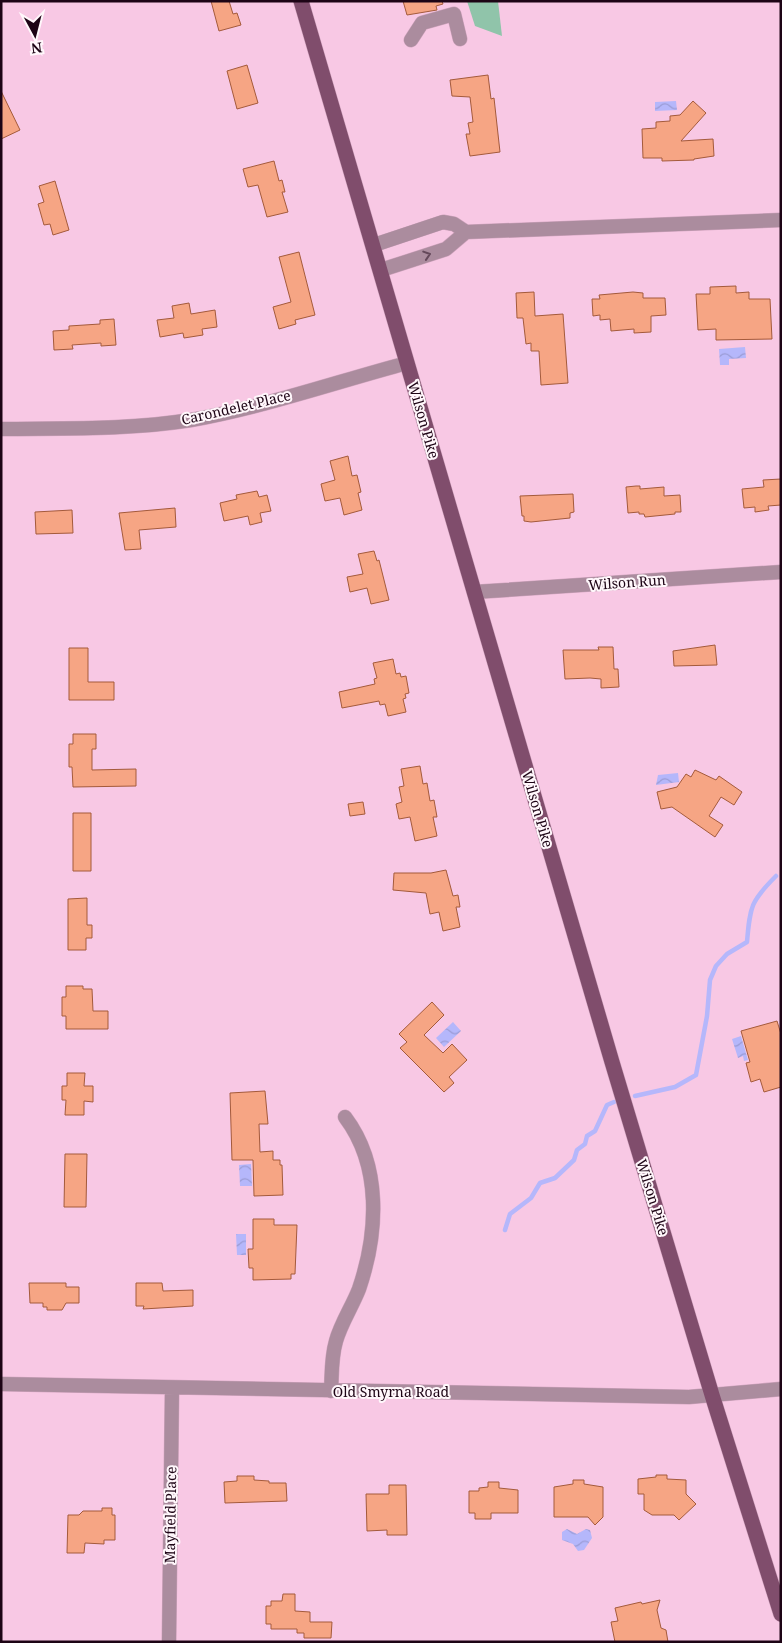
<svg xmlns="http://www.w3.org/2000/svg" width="782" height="1643" font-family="'Noto Serif',serif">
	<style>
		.park { fill: #90c4aa }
		.water { fill: url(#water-waves) }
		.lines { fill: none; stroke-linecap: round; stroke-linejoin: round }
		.stream { stroke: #b5b7fb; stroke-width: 4.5 }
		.building { fill: #f6a584; stroke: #a45a3b }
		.minor-casing { stroke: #d1a5bf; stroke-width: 15 }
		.major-casing { stroke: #d1a5bf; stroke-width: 16 }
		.minor { stroke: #ab8c9e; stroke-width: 14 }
		.major { stroke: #804d6c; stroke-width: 15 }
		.oneway { stroke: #64485a }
		.labels { text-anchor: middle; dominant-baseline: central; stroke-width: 4; stroke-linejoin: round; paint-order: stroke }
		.street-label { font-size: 14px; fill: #1d0415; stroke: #fff7fb }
	</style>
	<defs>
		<pattern id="water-waves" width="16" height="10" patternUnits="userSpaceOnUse" patternTransform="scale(1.25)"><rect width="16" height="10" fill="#b5b7fb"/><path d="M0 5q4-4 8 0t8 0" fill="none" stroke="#9b9cd6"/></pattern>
	</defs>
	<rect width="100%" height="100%" fill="#f8c8e4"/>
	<!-- park -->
	<path class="park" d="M467,1H498L502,36L475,26Z"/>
	<!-- water -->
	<path class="water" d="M676,101L677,110L655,111V102Z
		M745,347L746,358L729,359V365H720L719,349Z
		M678,773L679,782L656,785L658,775Z
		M453,1022L461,1031L444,1047L436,1038Z
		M741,1036L748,1060L744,1061L743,1056L738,1058L732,1039Z
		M251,1164L252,1186H240L239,1165Z
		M236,1234H246V1255H237Z
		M567,1529L577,1534L586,1529L590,1530L592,1538L584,1550L578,1551L573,1544L562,1540V1532Z"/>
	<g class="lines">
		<!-- stream -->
		<path class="stream" d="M635,1096L675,1087L696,1075L707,1016L710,980L716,966L727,954L747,942C750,906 751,901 776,876
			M505,1230L510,1214L531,1198L540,1183L555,1178L574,1160L577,1150L585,1144L587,1136L595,1131L607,1105L614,1102"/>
	</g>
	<!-- building -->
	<path class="building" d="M211,1H229L233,14L237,13L241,25L219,31Z
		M403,1H442L443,4L436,6L437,10L407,15Z
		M247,65L258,103L237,109L227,71Z
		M488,75L491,99L494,98L500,152L470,156L466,134H470L468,123L473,122L470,97L452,96L450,80Z
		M1,91L20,130L1,139Z
		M693,101L706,113L681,141L713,139L714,156L694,159V160L662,161V158H643L642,129L656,128V122L670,121V116L680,115Z
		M274,161L279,181L282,180L285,192H282L288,212L267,217L258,185L248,187L243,169Z
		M55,181L69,230L53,235L50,224L44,225L38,204L44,202L39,186Z
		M299,252L315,315L295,320L296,324L279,329L273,307L291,302L279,257Z
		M736,286V293L749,292V299H770L772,339L716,340V329L698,330L696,294H710V287Z
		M534,292L535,316L563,314L568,383L541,385L539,351H531V343L526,344L523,318H517L516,293Z
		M633,292L643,293V298H665L666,315L651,316V332L634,333V329L611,331L610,319L600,320V315L593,316L592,299H600L599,295Z
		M189,303L191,314L215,310L217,327L202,329L203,335L184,338L183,333L160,337L157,320L174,318L172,306Z
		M114,319L116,345L101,346V343L72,345L73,349L54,350L53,331L69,330V326L100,324V320Z
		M348,456L352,476L357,475L361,492L358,493L362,510L344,515L340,498L325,501L321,484L335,480L330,461Z
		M781,479V505L768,506L769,510L755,512V507L744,508L742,489L764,487L763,480Z
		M636,486H640V489L664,487V496L680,495L681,512H675V514L645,517L644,514H639V512L628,513L626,487Z
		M257,491L259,497L267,495L271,511L260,513L262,522L250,525L248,516L224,521L220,503L237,499L236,495Z
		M573,494L574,512L570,513V518L531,522L524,521V516H522L520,496Z
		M175,508L176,527L139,530L141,549L125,550L119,513Z
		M72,510L73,533L36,534L35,512Z
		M374,551L377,561L379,560L389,600L371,604L367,588L350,592L347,577L363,574L358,554Z
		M715,645L717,665L674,666L673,651Z
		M598,647H613L614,669H618L619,687L601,688V679L590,678L565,679L563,650H599Z
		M69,648H88V682H114V700H69Z
		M393,659L396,674L400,673L401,677L406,676L409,693L405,694L406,698L403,699L406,712L388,716L385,704L380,705L379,701L342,708L339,692L375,684L374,679L377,678L373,663Z
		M73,734H96V749H92V770L136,769V786L73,787L72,767H69V744H73Z
		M420,766L423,784L427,783L430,801L434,800L437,817H433L437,836L415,841L410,817L399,819L396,804L402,802L399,787L404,786L401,769Z
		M695,770L716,780L719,776L742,792L734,805L721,797L709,816L723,825L715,837L672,807L661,809L657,792L677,787L686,774L691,777Z
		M363,802L365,814L350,816L348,804Z
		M73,813H91V871H73Z
		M446,870L453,896L458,895L460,907H456L460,927L443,931L439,912L430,914L426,893L393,890L394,873H431Z
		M87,898V925H92V938H86V950H68V899Z
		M66,986H83V989H92L93,1011H108V1029H66V1016H62V997H66Z
		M432,1002L444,1015L424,1035L443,1053L452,1044L467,1060L449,1077L454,1083L444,1092L400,1048L407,1042L399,1034Z
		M777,1021L781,1034V1087L764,1092L760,1079L751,1082L746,1063L750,1062L741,1031Z
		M67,1073H85L84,1086H93V1102L84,1101V1115H65L66,1100H62V1086H67Z
		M265,1091L268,1124H259L260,1152L273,1151V1160H280V1165H282L283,1195L254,1196L253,1160H232L230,1093Z
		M65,1154H87L86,1207H64Z
		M253,1219H274V1225H297L295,1274H291V1279L253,1280V1268H249L248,1249H253Z
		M29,1283H66V1287H79V1303H66L62,1310H47V1307H43V1303H30Z
		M136,1283H162L163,1291L193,1290V1306L143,1309L144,1306H136Z
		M656,1475H667V1479L686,1480V1494L696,1504L679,1520L674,1515H652L644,1510V1494H638V1479L656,1477Z
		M237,1476H254V1480L269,1481V1483H286L287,1501L225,1503L224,1482L237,1481Z
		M573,1480H584V1484L603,1487V1517L595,1525L588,1517H554V1487L573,1484Z
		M488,1482H499V1488L518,1490V1513H491V1519H475V1513H469V1491H479V1488L488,1487Z
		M389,1485H406L407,1535H387V1530L367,1531L366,1494H389Z
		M102,1508H112V1515H115V1540H104V1544L85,1543L84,1553H67L68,1515H79L83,1511H102Z
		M283,1594H295V1611L310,1612V1622H332L331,1638H304V1633H297V1629H271V1624H266V1606H271V1601H282Z
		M660,1600L657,1610L661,1628L666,1630L668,1642H615L611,1622L618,1621L615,1608L641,1602L642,1604Z"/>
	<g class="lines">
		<!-- minor casing -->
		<g class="minor-casing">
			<path id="minor" d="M411,40L422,23L454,14L460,39
				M466,232L781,220
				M374,245L443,222L454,224L466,232L446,249L381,270
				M1,429C64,428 128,430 191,420C264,407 336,382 407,363
				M474,592L781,572
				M1,1384L689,1397L781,1389
				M331,1391C332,1374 331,1358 336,1341C341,1323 352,1307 359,1289C378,1233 382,1166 345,1117
				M169,1642L172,1389"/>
		</g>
		<!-- major casing -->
		<g class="major-casing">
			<path id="major" d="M301,1L612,1062L712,1395L781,1614"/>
		</g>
		<!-- minor -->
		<use href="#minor" class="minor"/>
		<!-- major -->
		<use href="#major" class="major"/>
	</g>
	<!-- one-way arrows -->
	<defs><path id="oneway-chevron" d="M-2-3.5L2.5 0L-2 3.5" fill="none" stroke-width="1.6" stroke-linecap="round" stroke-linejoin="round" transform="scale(1.25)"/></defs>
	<use class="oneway" href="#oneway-chevron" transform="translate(427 255) rotate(-18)"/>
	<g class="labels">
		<!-- street labels -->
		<g class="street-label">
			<text transform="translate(236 407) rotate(-13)">Carondelet Place</text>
			<text transform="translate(424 420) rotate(74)">Wilson Pike</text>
			<text transform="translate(627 582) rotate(-4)">Wilson Run</text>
			<text transform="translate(538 809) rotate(74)">Wilson Pike</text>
			<text transform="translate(653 1197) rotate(73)">Wilson Pike</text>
			<text x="391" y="1391">Old Smyrna Road</text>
			<text transform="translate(170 1515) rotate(-89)">Mayfield Place</text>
		</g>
	</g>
	<!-- border -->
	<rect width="782" height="1643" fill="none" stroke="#1d0415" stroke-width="5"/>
	<!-- north arrow -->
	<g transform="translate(35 35) rotate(173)" stroke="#fff7fb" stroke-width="4" paint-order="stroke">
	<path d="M0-4L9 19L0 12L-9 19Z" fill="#1d0415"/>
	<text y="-8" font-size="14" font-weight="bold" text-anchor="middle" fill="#1d0415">N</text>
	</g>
</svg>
